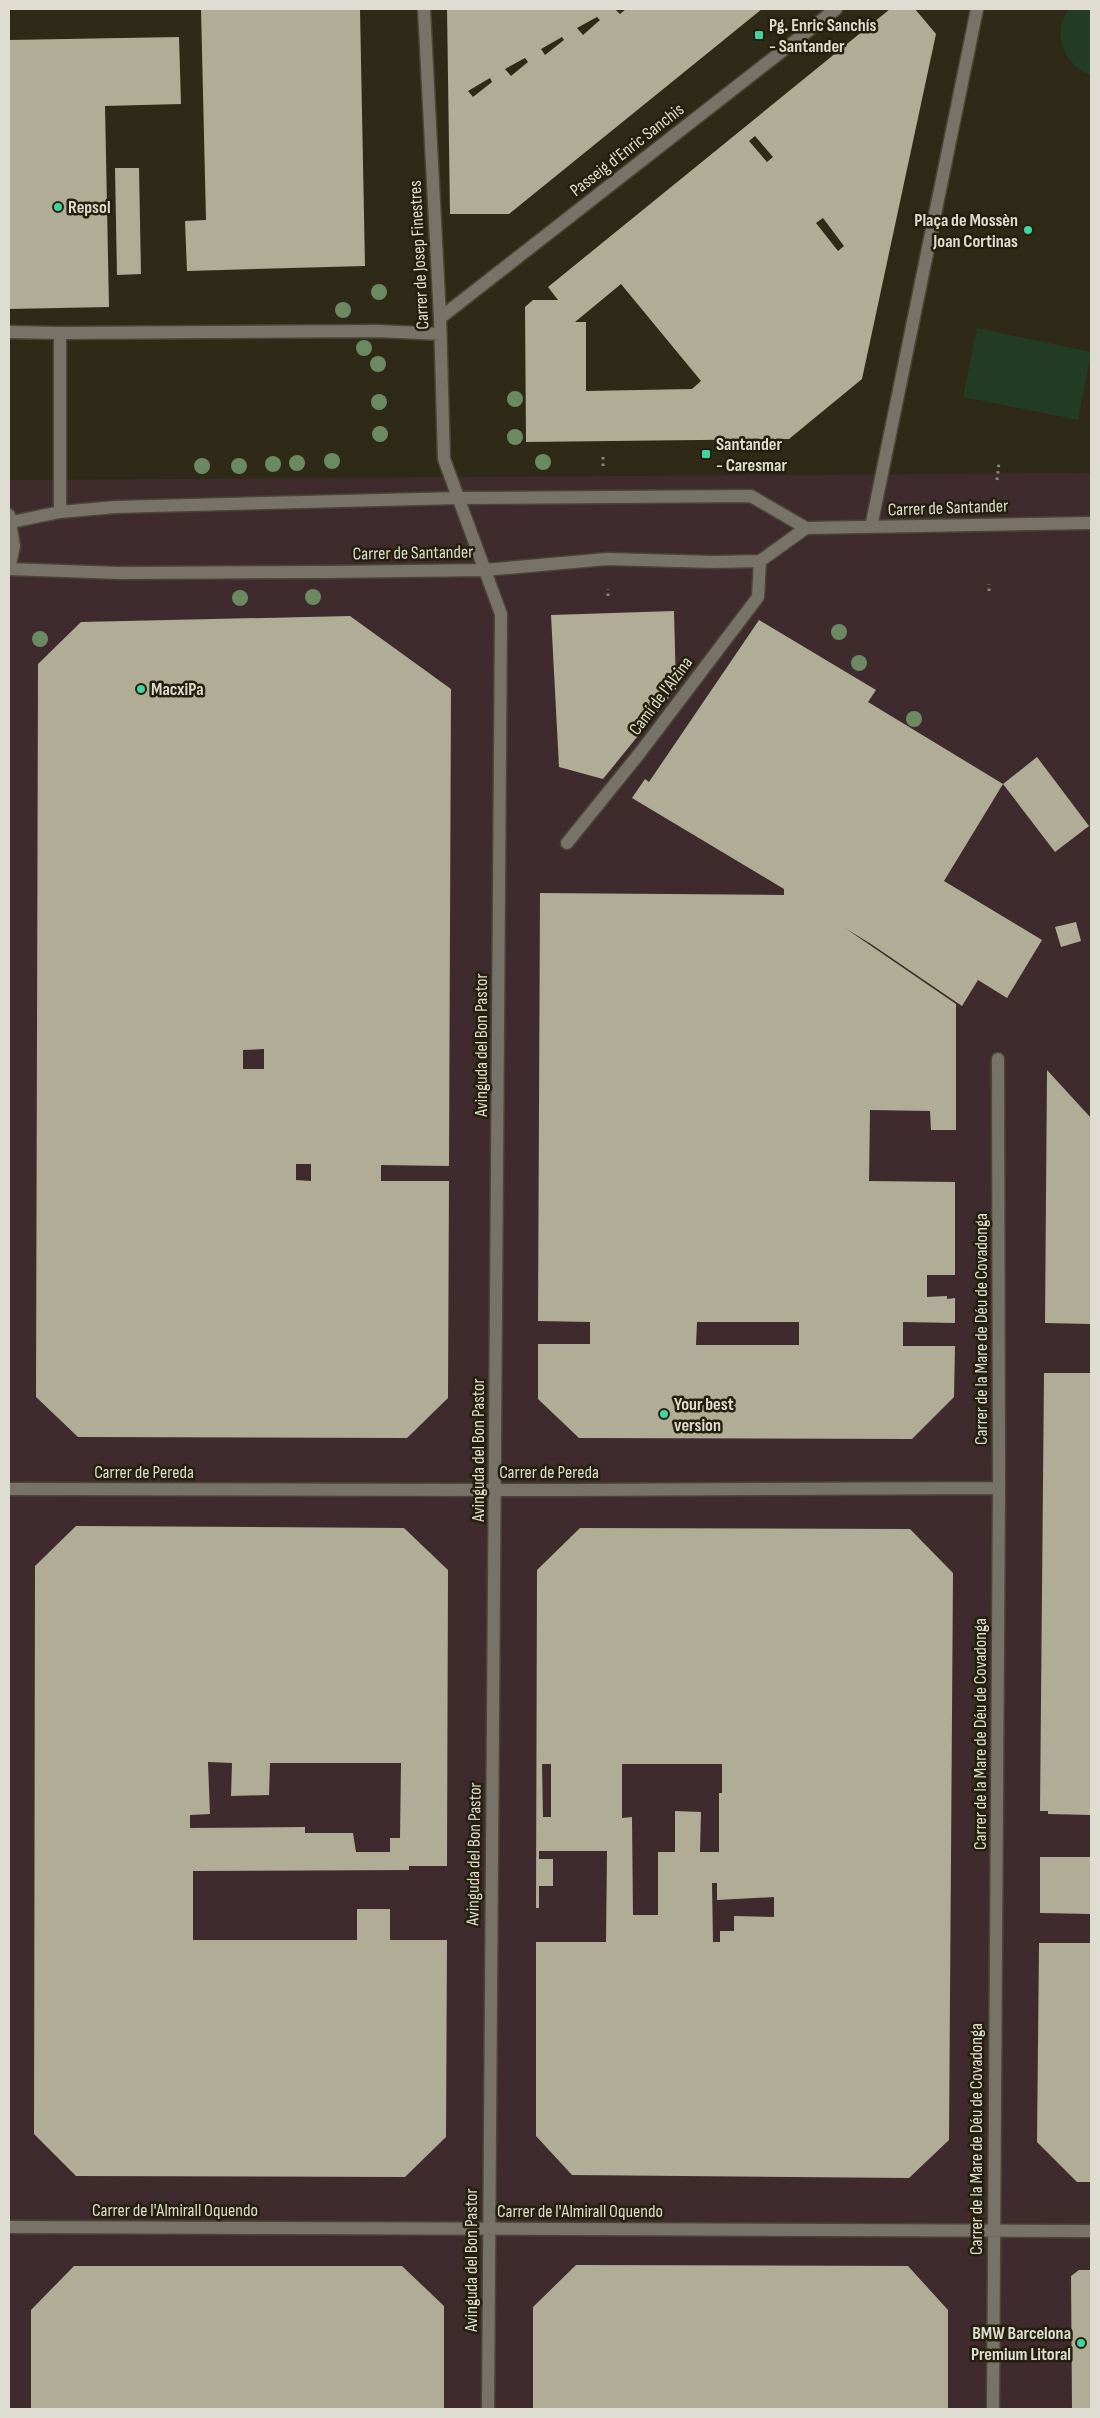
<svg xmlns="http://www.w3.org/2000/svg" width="1100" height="2418" font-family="'Sofia Sans Condensed',sans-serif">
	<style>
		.industrial { fill: #3f2b2d }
		.green { fill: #233d24 }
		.building { fill: #b1ac95; fill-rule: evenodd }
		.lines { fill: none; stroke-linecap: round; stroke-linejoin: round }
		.minor-casing { stroke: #4a4635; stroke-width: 15 }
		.path { stroke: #8a8678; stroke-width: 3; stroke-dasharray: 2.5 4; stroke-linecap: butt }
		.minor { stroke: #787269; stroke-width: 12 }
		.tree { fill: #6c8a62 }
		.poi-dot { fill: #3fd4a2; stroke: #25200d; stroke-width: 2 }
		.labels { text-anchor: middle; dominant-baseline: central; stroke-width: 5; stroke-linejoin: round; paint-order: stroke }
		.poi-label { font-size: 18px; font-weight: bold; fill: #dfdcd1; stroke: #25200d; text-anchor: start }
		.street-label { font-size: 18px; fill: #dfdcd1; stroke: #25200d }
	</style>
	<rect width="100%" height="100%" fill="#2e2a17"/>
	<!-- industrial -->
	<path class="industrial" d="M1091,473V2409H9V480Z"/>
	<!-- green -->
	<path class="green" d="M1069,9H1091V75C1064,66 1051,33 1069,9Z
		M977,328L1091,352L1078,420L963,397Z"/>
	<!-- building -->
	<path class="building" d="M201,9H360L365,266L187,271L185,221L206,220Z
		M447,9H615L620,14L626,9H762L509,214H450ZM597,17L600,20L583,35L577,28ZM562,37L564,40L545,55L541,49ZM525,58L528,62L511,76L505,69ZM490,78L492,82L473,97L468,91Z
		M890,9H915L936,34L862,379L789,439L526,442L525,307L533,300H558L548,287ZM755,136L773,157L767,162L749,141ZM823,218L844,246L838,251L816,223ZM621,284L701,381L692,389L586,391V322H575Z
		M179,37L181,104L105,106L109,307L9,309V40Z
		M115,168H139L141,274L117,275Z
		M674,611L676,689L603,779L559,767L551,615Z
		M350,616L451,689L449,1166L381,1165V1181H449L448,1398L407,1438L78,1437L36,1397L38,664L81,622ZM264,1049V1069H243V1050ZM296,1164H311V1181L296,1180Z
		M759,620L876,690L868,702L1003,784L944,881L1042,940L1007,998L978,980L962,1006L871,944L845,928L956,1004V1130H931L930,1111L870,1110L869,1181L955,1182V1275H927V1297L947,1296V1299L955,1298V1323L903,1322V1346H955L954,1397L912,1439L579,1438L538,1399V1344H590V1322L538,1321L540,893L784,895V889L632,798L645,779L649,782ZM697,1322H799V1345H696Z
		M1037,757L1089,826L1055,852L1003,784Z
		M1076,922L1081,941L1061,947L1055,927Z
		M1047,1070L1091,1118V1324L1045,1323Z
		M1044,1373H1091V1815L1048,1814V1811H1040Z
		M76,1526L404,1528L448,1570L447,1866H409V1870L193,1871V1940H357V1909H390V1940H447L446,2137L405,2177L76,2176L34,2134L35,1566ZM208,1762L232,1763L231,1796L269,1795L270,1763H401L400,1838H390V1852H356L353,1833H305V1827L190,1828V1815L210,1814Z
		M580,1528L910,1529L953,1573L949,2140L909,2178L572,2175L536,2136V1942H606L607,1851H539V1859H553V1886H539V1908H536L537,1570ZM542,1764H551V1817H543ZM622,1764H722V1793H719V1852H700L701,1812L675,1811V1852H658V1915H633L632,1817L622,1818ZM712,1883H717V1900L774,1897V1917L734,1916V1931H720V1942H713Z
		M1040,1857H1091V1914L1040,1913Z
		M1039,1943H1091V2182H1077L1037,2142Z
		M576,2265L908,2266L948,2310V2409H533V2307Z
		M74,2266H402L444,2306V2409H31V2310Z
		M1079,2270H1091V2409H1072L1071,2276Z"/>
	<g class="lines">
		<!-- minor casing -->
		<g class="minor-casing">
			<path id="minor" d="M424,9L440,318L444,459L501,614L488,2409
				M440,318L836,9
				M9,332L60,333L378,331L440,334
				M60,333V512
				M9,515L14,546L9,569
				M12,522L60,512L115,507L458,498L751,496L806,528L1091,523
				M871,527L977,9
				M9,569L119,573L325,572L484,570L607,559L714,562L760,561L806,528
				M567,843L639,754L758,597L760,561
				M9,1489L570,1490L999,1488
				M9,2227L1091,2231
				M993,2409L999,1488L998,1059"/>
		</g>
		<!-- path -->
		<path class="path" d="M603,457V467
			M997,480L999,463
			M989,591V584
			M608,596V589"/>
		<!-- minor -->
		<use href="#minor" class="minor"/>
	</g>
	<!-- trees -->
	<g class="tree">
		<circle cx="379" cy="292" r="8"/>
		<circle cx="343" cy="310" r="8"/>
		<circle cx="364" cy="348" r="8"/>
		<circle cx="378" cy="364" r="8"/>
		<circle cx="515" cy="399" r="8"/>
		<circle cx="379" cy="402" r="8"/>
		<circle cx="380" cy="434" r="8"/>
		<circle cx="515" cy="437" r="8"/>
		<circle cx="332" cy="461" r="8"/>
		<circle cx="543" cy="462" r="8"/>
		<circle cx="297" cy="463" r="8"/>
		<circle cx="273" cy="464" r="8"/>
		<circle cx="202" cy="466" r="8"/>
		<circle cx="239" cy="466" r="8"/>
		<circle cx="313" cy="597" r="8"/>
		<circle cx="240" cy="598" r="8"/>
		<circle cx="839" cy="632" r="8"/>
		<circle cx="40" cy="639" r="8"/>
		<circle cx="859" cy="663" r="8"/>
		<circle cx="914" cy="719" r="8"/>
	</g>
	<!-- markers -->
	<g class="poi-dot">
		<rect x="754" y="30" width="10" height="10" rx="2.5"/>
		<circle cx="58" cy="207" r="5"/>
		<circle cx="1028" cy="230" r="5"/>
		<rect x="701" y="449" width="10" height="10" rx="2.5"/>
		<circle cx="141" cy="689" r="5"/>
		<circle cx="664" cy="1414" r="5"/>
		<circle cx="1081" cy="2343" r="5"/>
	</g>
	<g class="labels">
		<!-- poi labels -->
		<g class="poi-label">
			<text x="769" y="25">Pg. Enric Sanchís<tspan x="769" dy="21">- Santander</tspan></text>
			<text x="68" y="207">Repsol</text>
			<text x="1018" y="220" text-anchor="end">Plaça de Mossèn<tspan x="1018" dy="21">Joan Cortinas</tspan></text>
			<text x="716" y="444">Santander<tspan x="716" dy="21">- Caresmar</tspan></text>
			<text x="151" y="689">MacxiPa</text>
			<text x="674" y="1404">Your best<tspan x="674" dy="21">version</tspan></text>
			<text x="1071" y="2333" text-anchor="end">BMW Barcelona<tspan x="1071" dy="21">Premium Litoral</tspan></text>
		</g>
		<!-- street labels -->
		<g class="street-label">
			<text transform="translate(627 150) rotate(-38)">Passeig d'Enric Sanchis</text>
			<text transform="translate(419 255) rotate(-93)">Carrer de Josep Finestres</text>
			<text transform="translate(948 508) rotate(-2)">Carrer de Santander</text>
			<text transform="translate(413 553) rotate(-1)">Carrer de Santander</text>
			<text transform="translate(661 696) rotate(-53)">Camí de l'Alzina</text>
			<text transform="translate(481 1045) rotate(-90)">Avinguda del Bon Pastor</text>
			<text transform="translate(981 1329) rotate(-90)">Carrer de la Mare de Déu de Covadonga</text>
			<text transform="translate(478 1450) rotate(-90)">Avinguda del Bon Pastor</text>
			<text x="144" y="1472">Carrer de Pereda</text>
			<text x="549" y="1472">Carrer de Pereda</text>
			<text transform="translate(980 1734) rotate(-90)">Carrer de la Mare de Déu de Covadonga</text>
			<text transform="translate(474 1854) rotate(-89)">Avinguda del Bon Pastor</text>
			<text transform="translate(976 2139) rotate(-90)">Carrer de la Mare de Déu de Covadonga</text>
			<text x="175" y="2210">Carrer de l'Almirall Oquendo</text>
			<text x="580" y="2211">Carrer de l'Almirall Oquendo</text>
			<text transform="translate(471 2260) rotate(-90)">Avinguda del Bon Pastor</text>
		</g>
	</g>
	<!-- border -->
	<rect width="1100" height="2418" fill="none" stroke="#dfdcd1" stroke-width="20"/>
</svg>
